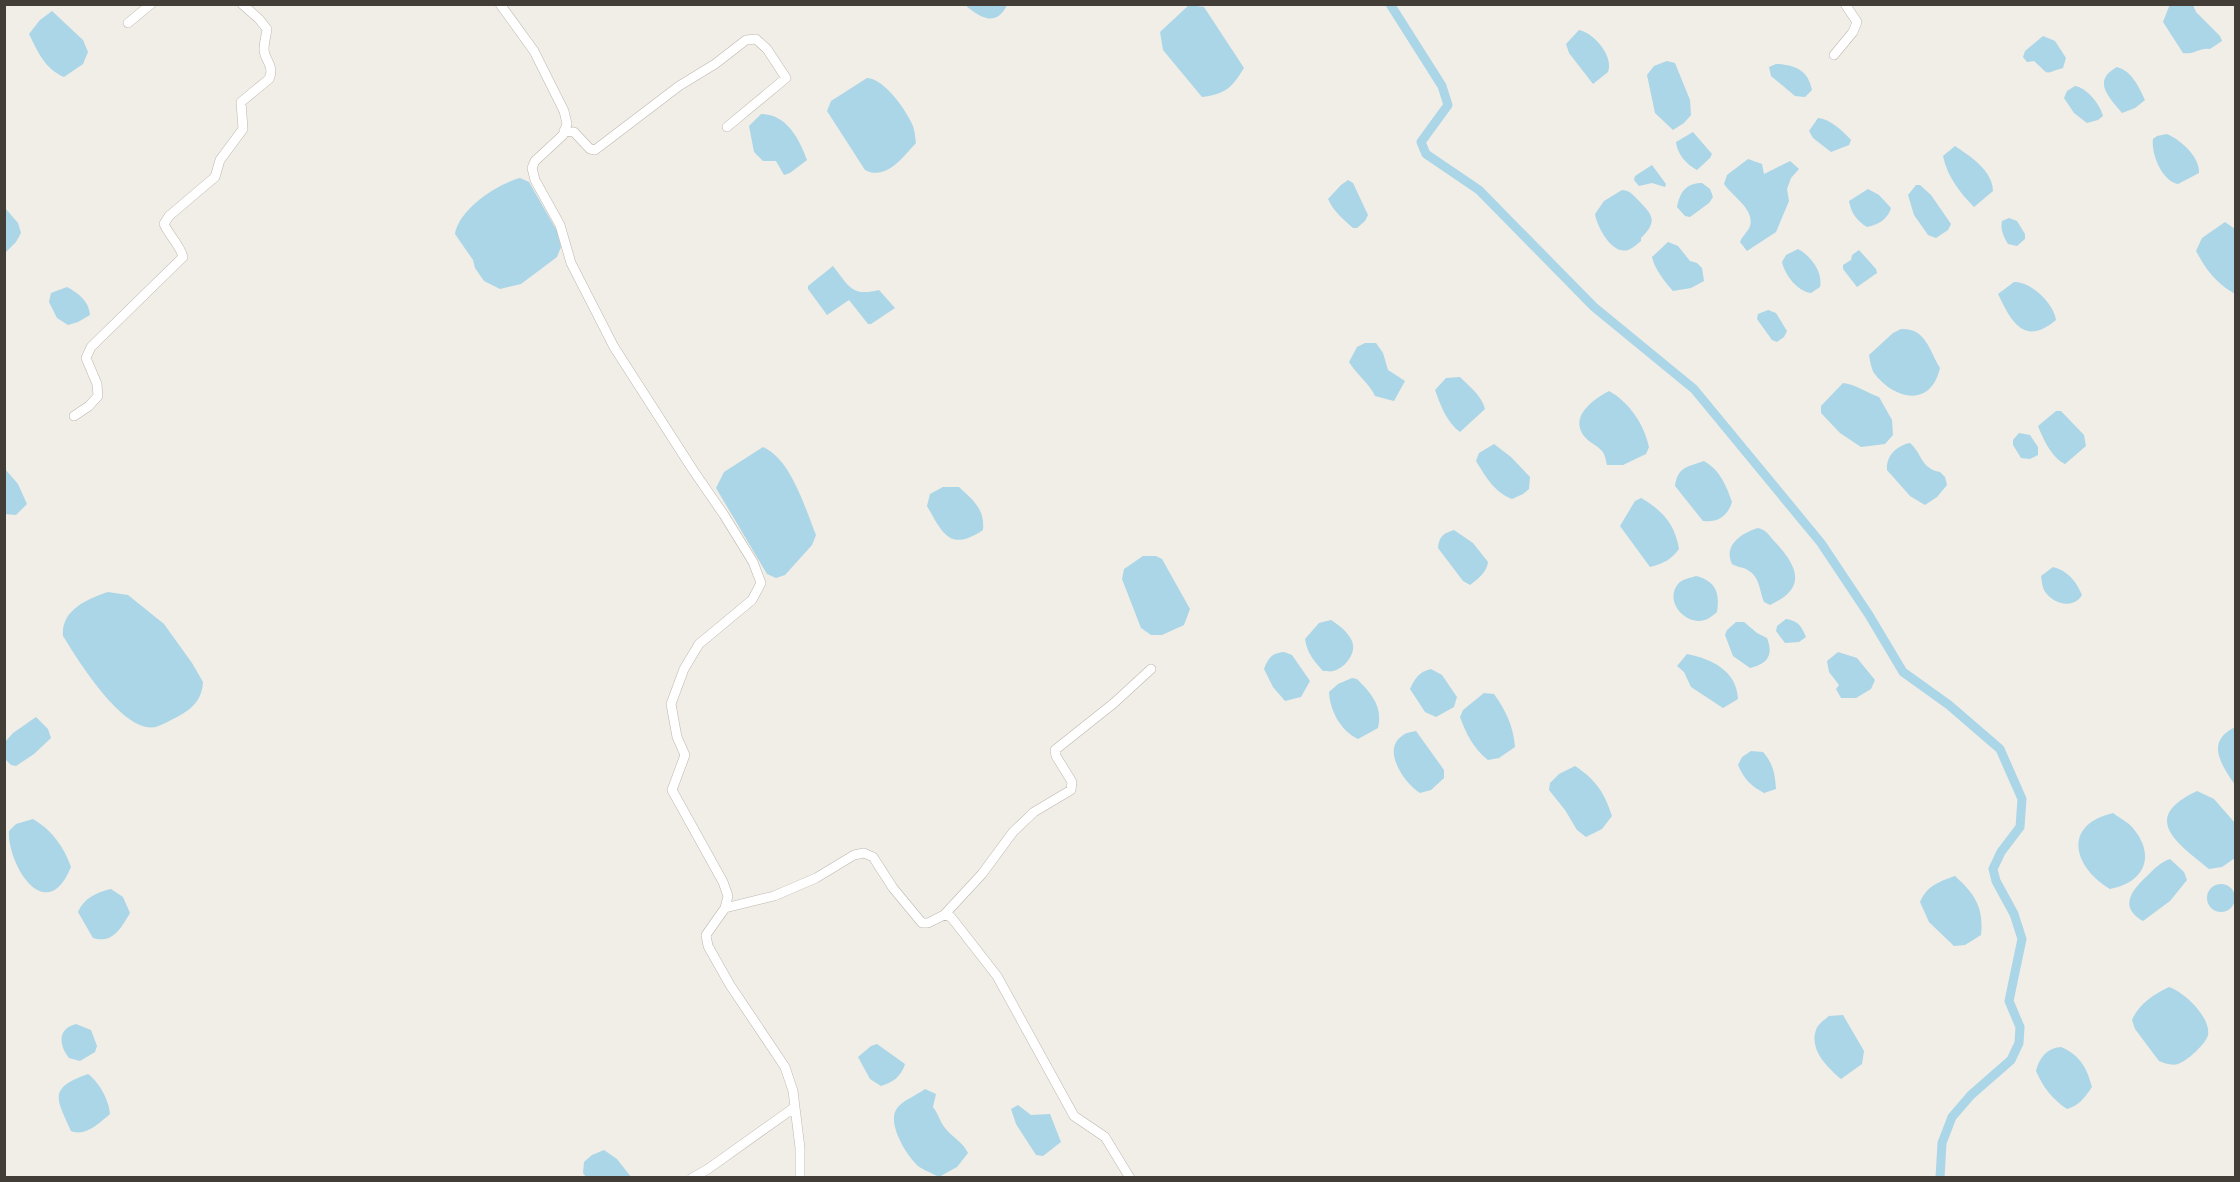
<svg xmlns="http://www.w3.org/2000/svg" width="2240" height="1182" font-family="'Exo 2',sans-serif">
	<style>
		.water { fill: #aad6e7 }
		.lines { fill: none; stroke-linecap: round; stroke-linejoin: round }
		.canal { stroke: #aad6e7; stroke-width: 9 }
		.minor-casing { stroke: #beb6ae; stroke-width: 10 }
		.minor { stroke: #fff; stroke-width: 9 }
	</style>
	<rect width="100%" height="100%" fill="#f1ede7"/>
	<!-- water -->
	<path class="water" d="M2170,4L2193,5L2196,12L2220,36L2222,41L2210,49C2200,47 2194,55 2183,53L2163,22Z
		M965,5H1007C996,28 979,17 965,5Z
		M1189,5L1204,7L1244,68C1232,88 1225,94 1202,97L1163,50L1160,32Z
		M52,11L83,40L88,52L83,64L64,77C45,69 38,52 29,34L40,20Z
		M1579,30C1594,33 1614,56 1608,72L1593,84L1569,53L1566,44Z
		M2043,36L2055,41L2066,58L2063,68C2042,74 2051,76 2034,61L2027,62L2023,57L2025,51Z
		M1667,61L1675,63L1690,100L1691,115L1684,123L1673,130L1655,113L1647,75L1654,66Z
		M1776,64C1795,65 1808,70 1812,90L1805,97L1795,96L1771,76L1769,67Z
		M2117,67C2132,71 2139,87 2145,100L2135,108L2122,113C2108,96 2092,81 2117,67Z
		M867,78C884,79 905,108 912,124C915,130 915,137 916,143C903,157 886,181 865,170L827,111L831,101Z
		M2075,86C2087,88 2100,104 2103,116L2098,120L2087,123L2074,113L2064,98L2067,91Z
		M761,114C786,114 799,138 807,160L790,173L784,175L776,161H763L754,152L749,126Z
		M1818,118C1830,119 1843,131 1851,140L1849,145L1831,152L1813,138L1809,131Z
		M1693,132L1712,154L1710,158L1697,170C1687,165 1677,154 1676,142Z
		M2167,134C2181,140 2200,157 2199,173L2178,184C2162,181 2151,154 2153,139L2157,136Z
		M1955,146C1970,156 1993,171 1993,191L1974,207C1960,193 1947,176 1943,156Z
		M1748,159L1762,164L1764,174L1790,161L1799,169L1791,178L1787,189L1789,201L1776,232L1747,251L1740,242C1742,236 1748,232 1750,226C1755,209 1732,196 1724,184L1727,175Z
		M1652,165L1666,184L1665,187L1652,183L1639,186L1634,180L1635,176Z
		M520,178L529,182L557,231L561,247L557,257L521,284L500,289L484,281L475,268L473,260L455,234C459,209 497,184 520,178Z
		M1348,180L1353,183L1368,215L1365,221L1357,228H1353C1344,220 1333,211 1328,199L1341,185Z
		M1702,183L1710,189L1713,197L1709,203L1690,217L1685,216L1677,207C1680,192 1686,183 1702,183Z
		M1916,185H1920L1931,195L1951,224L1948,230L1936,238L1928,235L1914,215L1908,195Z
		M1868,189L1879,195L1891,208C1888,219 1878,225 1867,227C1857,221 1851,213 1849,201Z
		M1622,190C1631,191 1633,195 1639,201C1654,216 1657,222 1641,238V241C1637,244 1633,248 1628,250C1612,255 1597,227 1595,214L1604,201Z
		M5,208L18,223L21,233L16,242L5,253Z
		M2009,218L2017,221L2025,234V239L2017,246L2008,244C2004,237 2000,230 2002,221Z
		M2225,222L2235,229V294C2215,282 2207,271 2196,251L2202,238Z
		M1668,242L1678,246L1690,261L1697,263L1702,268L1704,281L1691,288L1673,291C1665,282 1654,268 1652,257Z
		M1798,249C1811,256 1823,272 1820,287L1811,293C1797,291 1785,275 1782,262L1786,255Z
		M1859,250L1876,269L1877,273L1857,287L1843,269V265L1851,260L1852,255Z
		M833,266C849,286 851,297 879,290L895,308L871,324H868L849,300L827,315L808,289V286Z
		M2014,282C2030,281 2054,303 2056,320C2024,347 2011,321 1998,294Z
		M67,287C78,293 89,301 90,315L78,322L68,325L57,318L49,302L51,293Z
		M1768,310L1776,313L1787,331L1784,337L1777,342L1772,340L1757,319L1758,314Z
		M1901,329C1926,328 1929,350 1940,368C1931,408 1894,400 1874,373C1871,368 1870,360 1869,355L1893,333Z
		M1365,343H1376L1383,353L1388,370L1405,381L1394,401L1375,396C1369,383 1357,375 1349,362L1357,347Z
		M1460,377C1469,386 1482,396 1485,409L1460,432C1447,423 1440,404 1435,390L1446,378Z
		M1843,383C1855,384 1867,393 1879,397L1892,420L1893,435L1885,444L1861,447L1840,433L1821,413V406Z
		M1609,391C1629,402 1644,424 1649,447L1646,454L1623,465H1607C1606,461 1605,454 1602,451C1596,444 1585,441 1581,431C1573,413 1596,398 1609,391Z
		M2056,411H2061L2084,435L2086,446L2065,464C2052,458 2043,439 2038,426Z
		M2019,433L2030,435L2038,447V455L2030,459L2021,458L2013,445V440Z
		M1910,443C1922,453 1921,469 1940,472L1945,477L1947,485L1937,497L1925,505L1910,496L1887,470C1886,456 1896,446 1910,443Z
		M1494,444L1511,457L1530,477L1529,489L1523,494L1512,499C1494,492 1486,477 1476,461L1479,453Z
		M763,447C791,459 805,508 816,535L812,545L785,575L776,578L767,574L716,488L724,472Z
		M1704,461C1720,470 1726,485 1732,502C1728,516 1717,523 1703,521L1675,486C1678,466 1688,467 1704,461Z
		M5,469L18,484L27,504L16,515L5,514Z
		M943,487H959C973,500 985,509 983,530C950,552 943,534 927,506L930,494Z
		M1641,498C1662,510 1675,524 1679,549C1672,559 1663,564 1650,567L1620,526L1635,501Z
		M1758,528C1767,530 1770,537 1776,543C1798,567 1807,588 1770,605L1764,602C1759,589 1760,576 1746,569C1741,567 1737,567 1732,564C1723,545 1742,533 1758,528Z
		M1454,530L1473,543L1488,562C1487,572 1478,579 1470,585L1463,581L1438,548C1439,536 1444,533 1454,530Z
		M1143,556H1156L1162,559L1190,609L1184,625L1162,635H1151L1141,628L1122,579L1124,569Z
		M2053,567C2068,571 2076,581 2082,595C2073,610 2052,604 2044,590C2042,586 2042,581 2041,576Z
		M1696,576C1716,581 1720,593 1717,612C1713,615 1709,619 1705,620C1685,626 1664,601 1678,584C1682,579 1690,578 1696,576Z
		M108,592L128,595L164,624L192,663L203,682C202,700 192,709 177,717C171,720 162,725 156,727C123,734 78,660 63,636C61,610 87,599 108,592Z
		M1786,619C1798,621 1801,625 1806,637L1799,642L1785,643L1776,631L1777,626Z
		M1331,620C1339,625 1348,632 1352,641C1357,653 1345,668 1333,671C1330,672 1327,671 1323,671C1314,661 1307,653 1305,639L1319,623Z
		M1736,622H1744L1757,633L1767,638C1774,656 1767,664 1750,668L1733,656L1725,635L1727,630Z
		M1284,652L1292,655L1310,681L1301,697L1285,701L1273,687L1264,669C1268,658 1272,653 1284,652Z
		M1838,652L1857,658L1875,680L1871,689L1856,698H1841L1836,689L1839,685L1829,672L1827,661Z
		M1687,654C1712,659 1737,671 1738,699L1723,708L1691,687L1684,672L1677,666Z
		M1431,669L1442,675L1457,697L1454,707L1436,717L1425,712L1410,689C1415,678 1419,672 1431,669Z
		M1352,678L1357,679C1371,693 1383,706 1378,728L1358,739C1341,731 1330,711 1329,692L1338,684Z
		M1484,693L1494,694C1506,711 1513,725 1515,747L1499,758L1488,760C1474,749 1466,734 1460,717L1463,710Z
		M36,717L48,729L51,738L34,754L16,766L11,765L5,759V742L13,733Z
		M2235,727V785C2221,764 2205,742 2235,727Z
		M1416,731L1444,770V778L1431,790L1420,793C1405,784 1381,750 1402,736C1405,733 1411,732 1416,731Z
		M1751,751L1763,752C1773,763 1775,774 1776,789L1764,793C1751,786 1744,779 1738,765L1742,757Z
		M1575,766C1596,780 1604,792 1612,816L1602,829L1586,837L1577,830L1565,810L1549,790L1550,783L1559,774Z
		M2197,791L2214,799L2235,823V858L2222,867L2209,869C2176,842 2140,818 2197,791Z
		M2113,813C2118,817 2124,820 2129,824C2157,852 2147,882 2110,889C2073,867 2062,825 2113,813Z
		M33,819C52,830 64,847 71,867C46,928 7,864 9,831L16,824Z
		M2170,859L2184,872L2187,880L2170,901L2143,921C2118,907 2132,890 2147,876C2154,869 2161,862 2170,859Z
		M1955,876C1975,894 1984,908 1981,935L1965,945L1954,946L1929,922L1920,902C1927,886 1938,882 1955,876Z
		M2207 898a14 14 0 1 1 28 0a14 14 0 1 1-28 0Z
		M111,889L123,897L130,913C121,928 113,944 93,938L78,912C84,898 97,892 111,889Z
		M2169,987C2184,992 2211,1017 2208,1035C2206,1044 2187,1061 2178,1064C2172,1066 2164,1063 2159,1061L2135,1029L2132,1020C2138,1005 2154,994 2169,987Z
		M1843,1015L1864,1051L1862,1064L1841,1079C1828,1068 1809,1050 1816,1030C1817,1025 1824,1020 1829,1016Z
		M76,1024L91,1030L97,1046L95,1052L80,1061L69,1058C59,1045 57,1029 76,1024Z
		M877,1044L905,1064C901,1077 893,1082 881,1086L870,1079L858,1057L871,1046Z
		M2061,1047C2080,1055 2087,1068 2092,1087C2085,1097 2079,1106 2067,1109C2052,1099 2043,1087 2036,1071C2039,1058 2047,1048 2061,1047Z
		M88,1074C99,1082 109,1100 110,1114C99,1123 86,1137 71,1131C56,1098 48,1088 88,1074Z
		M925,1089L936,1094L933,1107C938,1113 940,1122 945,1128C952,1137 963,1142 968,1153L957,1167L939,1177C932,1173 923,1170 918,1166C906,1155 885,1121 898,1107C904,1100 917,1095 925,1089Z
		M1018,1105L1031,1115L1050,1114L1061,1142L1043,1156L1036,1155L1016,1124L1011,1109Z
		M604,1150L617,1159L631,1177H586L583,1173L584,1162L592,1155Z"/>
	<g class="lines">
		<!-- canal -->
		<path class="canal" d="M1390,4L1442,86L1448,105L1421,142L1426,154L1479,190L1594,307L1694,389L1821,543L1869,615L1903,672L1949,705L2000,749L2022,799L2020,827L2001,852L1993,869L1996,881L2014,914L2022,939L2009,1001L2020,1027L2019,1043L2011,1060L1971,1095L1952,1117L1942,1143L1940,1178"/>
		<!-- minor casing -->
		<g class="minor-casing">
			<path id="minor" d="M500,4L534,51L564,111L567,124L563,135L535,161L532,168L535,180L560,225L571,263L614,347L693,470L724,515L753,562L761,583L752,600L699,644L684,669L671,704L677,737L685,755L672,790L723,882L728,896L725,908L706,935L708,946L730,985L785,1067L793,1091L800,1148V1178
				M128,23L151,4
				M1834,55L1853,32L1857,22L1845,4
				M564,131L574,132L590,149L595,150L679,86L715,64L746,40L756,39L767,49L786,78L727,127
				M74,416L89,406L98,396L97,384L86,358L91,347L183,257C181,247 169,235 164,224L169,216L215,177L220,160L243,129L241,102L269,79C275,66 265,61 264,50C264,43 266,36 267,29L259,19L242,4
				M725,908L774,896L816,878L854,855L864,853L873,857L893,888L922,923H928L944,915L951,917L997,976L1074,1116L1105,1137L1130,1178
				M944,915L982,874L1013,832L1034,812L1071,790L1072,782L1056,756L1055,750L1114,703L1151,669
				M692,1178L708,1169L795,1107"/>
		</g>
		<!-- minor -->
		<use href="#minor" class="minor"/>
	</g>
	<!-- border -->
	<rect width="2240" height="1182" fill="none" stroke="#433d37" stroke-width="12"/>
</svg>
